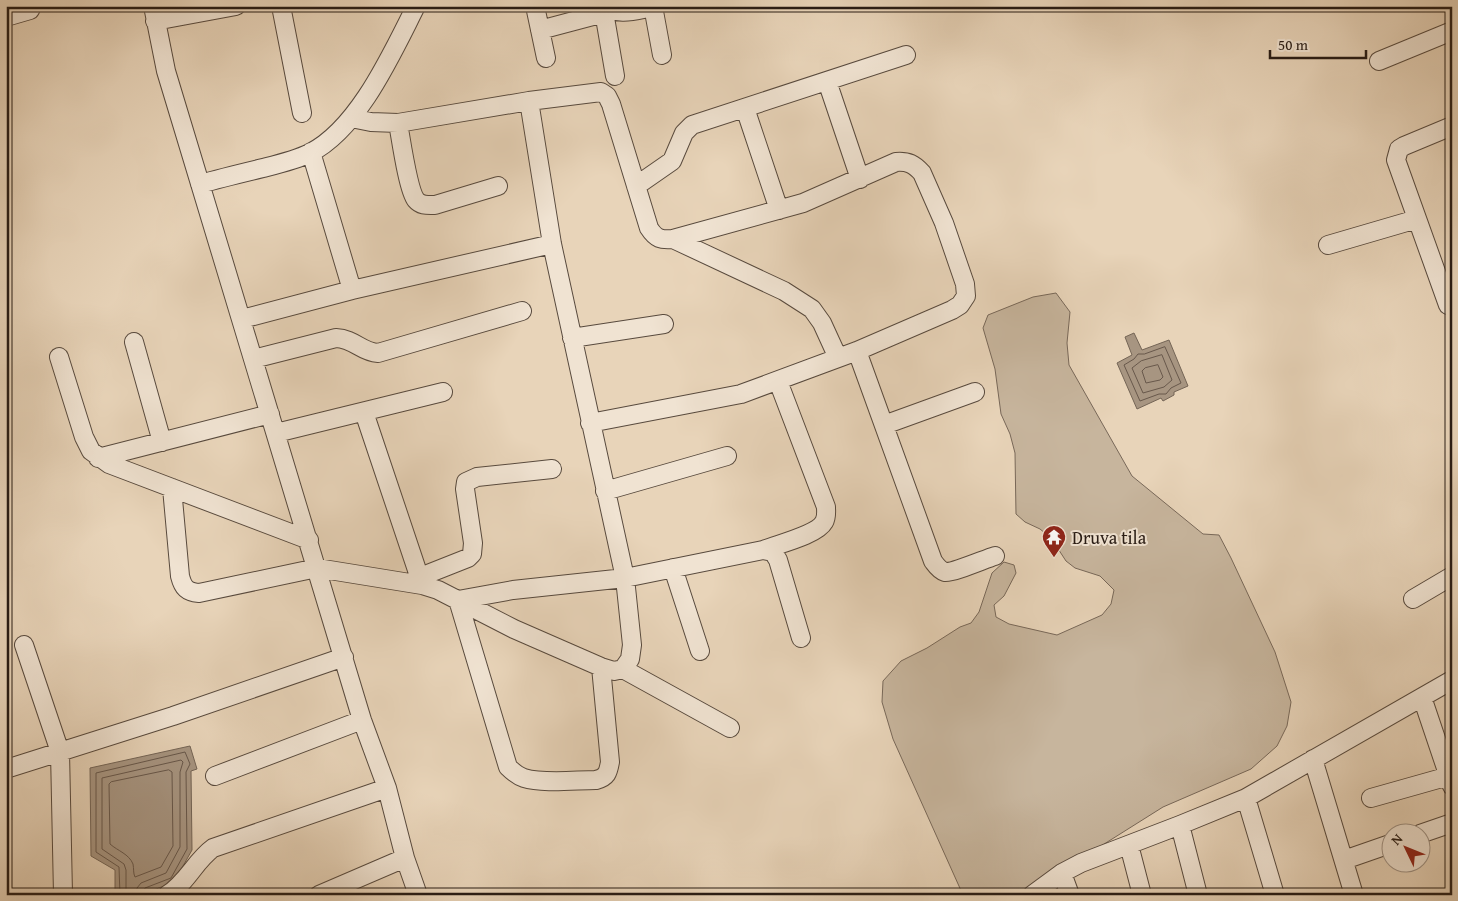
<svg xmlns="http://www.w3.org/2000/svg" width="1458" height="901" font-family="'Gentium Book Plus',serif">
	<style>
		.green { fill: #c7b59d; stroke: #786859 }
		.water { fill: #a79581; stroke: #746556 }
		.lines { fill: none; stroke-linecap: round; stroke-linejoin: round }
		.shore { stroke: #68584b; stroke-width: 1 }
		.minor-casing { stroke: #584a3e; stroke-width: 20 }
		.minor { stroke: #f0e3d2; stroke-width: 18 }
		.labels { text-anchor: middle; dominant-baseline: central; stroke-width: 4; stroke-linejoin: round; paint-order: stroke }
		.poi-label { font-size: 18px; fill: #281c15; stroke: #f0e3d2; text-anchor: start }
	</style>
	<rect width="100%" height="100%" fill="#e8d4b9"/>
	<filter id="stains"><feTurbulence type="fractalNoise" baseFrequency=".004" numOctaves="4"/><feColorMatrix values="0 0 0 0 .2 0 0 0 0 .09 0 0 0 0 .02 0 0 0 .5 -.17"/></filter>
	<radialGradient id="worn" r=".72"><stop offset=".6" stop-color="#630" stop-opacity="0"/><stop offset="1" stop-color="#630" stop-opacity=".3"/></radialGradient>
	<!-- green -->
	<path class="green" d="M1056,293L1070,312L1067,343L1069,365L1132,476L1203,534L1219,535L1231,558L1275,652L1291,702L1287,726L1277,746L1251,769L1163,807L1023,895H963L893,739L882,702L883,681L901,661L927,648L960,627L971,623L979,612L992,573L1004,562L1014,565L1016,573L1004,596L994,605L996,617L1009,624L1057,635L1102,615L1111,604L1114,590L1100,576L1075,568L1066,561L1051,538L1040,529L1025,522L1016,514L1015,453L1010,434L1001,414L995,369L983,328L988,315L1033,297Z"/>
	<!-- water -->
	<path class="water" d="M1134,333L1142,350L1169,340L1188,386L1174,392V395L1163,401L1161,398L1137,409L1117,363L1132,355L1125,337Z
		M190,746L197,769L191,771L192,850L174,882L141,895H115V870L91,856L90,768Z"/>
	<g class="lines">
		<!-- shore -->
		<path class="shore" d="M1165,347L1181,383L1171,388L1166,394H1159L1140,401L1124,365L1134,359L1138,354H1144Z
			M1162,355L1172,380L1164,387L1143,393L1132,368L1141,361Z
			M1158,365L1163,377L1160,380L1146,383L1142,371L1145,368Z
			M169,770L172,772L173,846L161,867L135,877C133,873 134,869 133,864C129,854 118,851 110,844L109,784L111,782Z
			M120,895L119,867L96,852V773L185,752L190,764L186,772L187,849L171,878L145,888L142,895
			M126,895V870L124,864L102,849V778L181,760L183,762L180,772V847L166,873L141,883L137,888L136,895"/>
		<!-- minor casing -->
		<g class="minor-casing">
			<path id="minor" d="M153,6L166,71L362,720L387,788L405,858L418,895
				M281,6L302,113
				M535,6L546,58
				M603,6L615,76
				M606,6C616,17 640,9 653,7
				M653,6L662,55
				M6,17L30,10L32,6
				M155,21L236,6
				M540,30L604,13
				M1379,61L1452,31
				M827,81L860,179
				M745,108L779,210
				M351,118L371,122L398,123L529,101L601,92L607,96L611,104L649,228C656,239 661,240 673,239L803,203L896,162C908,161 914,164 922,173L944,223L965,284L966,296L960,305L952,310L857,351L741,394L590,423
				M398,123C401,139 408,190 416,200C421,206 428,205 435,205L498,186
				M311,152L352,290
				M200,184C221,178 242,173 263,168C279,164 296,160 310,153C359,128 392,53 416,6
				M636,186L672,161L684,133L692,125L906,55
				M673,239L784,291L812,309L822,323L838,358
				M1328,245L1417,219
				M1448,305L1396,160L1399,149L1404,146L1452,126
				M242,319L352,290L552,244
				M572,338L664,324
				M134,342L162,442
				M857,351L933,561C936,565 939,570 945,572C953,573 985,559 995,556
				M59,357L84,437L91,451L109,464L309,540
				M253,359L336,338C355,339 361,352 378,353L522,311
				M364,412L422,585
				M884,425L975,392
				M276,433L443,392
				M98,458L270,414
				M172,488L180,576C183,588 187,592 199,593L317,568L422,585L438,590L514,629L601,667L614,671L623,669L630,659L632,645L625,578L552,244L529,101
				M605,491L727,456
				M763,550C778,544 817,535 824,522C827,517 826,512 826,507L778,381
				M673,568L700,651
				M420,577L468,558L472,554L473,543L465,489L466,482L477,477L552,469
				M1413,599L1452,576
				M24,645L60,752L63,894
				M601,667L610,762C608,773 607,777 596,780C576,780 543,784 524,778C518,776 513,772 508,767L458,600L513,590L625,578L763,550L773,552L778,560L801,638
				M623,669L730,728
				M1422,697L1452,786
				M1313,759L1354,895
				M6,769L173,716L344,657
				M215,776L362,720
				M1246,798L1275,895
				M1371,798L1449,776
				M1180,825L1198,895
				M1420,834L1452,823
				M1129,845L1142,895
				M1344,860L1390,844
				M1062,873L1070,895
				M167,895C187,883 195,861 213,848L387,788
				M319,895L405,858
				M1032,895L1062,873L1081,863L1180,825L1246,798L1452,680"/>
		</g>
		<!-- minor -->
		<use href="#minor" class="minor"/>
	</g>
	<!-- icons -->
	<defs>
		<g id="temple-pin" transform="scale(1.25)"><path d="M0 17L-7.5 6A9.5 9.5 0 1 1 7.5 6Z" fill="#8f2418" stroke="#f0e3d2"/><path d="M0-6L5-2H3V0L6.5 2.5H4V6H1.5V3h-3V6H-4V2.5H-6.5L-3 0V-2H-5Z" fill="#fff"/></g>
	</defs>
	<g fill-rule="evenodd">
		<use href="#temple-pin" x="1054" y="537"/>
	</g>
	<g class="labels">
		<!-- poi labels -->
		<g class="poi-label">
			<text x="1072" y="537">Druva tila</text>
		</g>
	</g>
	<!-- margin -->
	<rect width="1458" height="901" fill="none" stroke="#e8d4b9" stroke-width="25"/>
	<rect x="8" y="8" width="1443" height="886" fill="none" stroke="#281c15" stroke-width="2.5"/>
	<rect x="12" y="12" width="1433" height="876" fill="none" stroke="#281c15"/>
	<!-- north arrow -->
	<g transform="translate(1406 848) rotate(313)"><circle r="24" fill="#f0e3d2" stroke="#a09386"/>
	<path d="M0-4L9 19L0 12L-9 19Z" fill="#8f2418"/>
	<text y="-8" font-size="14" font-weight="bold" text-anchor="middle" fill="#281c15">N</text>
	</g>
	<!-- scale -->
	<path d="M1270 50v8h96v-8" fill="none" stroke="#281c15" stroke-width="2.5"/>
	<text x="1278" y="50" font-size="15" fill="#281c15" stroke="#f0e3d2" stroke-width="4" paint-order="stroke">50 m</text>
	<rect width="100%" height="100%" filter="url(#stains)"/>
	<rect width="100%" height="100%" fill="url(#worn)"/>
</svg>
